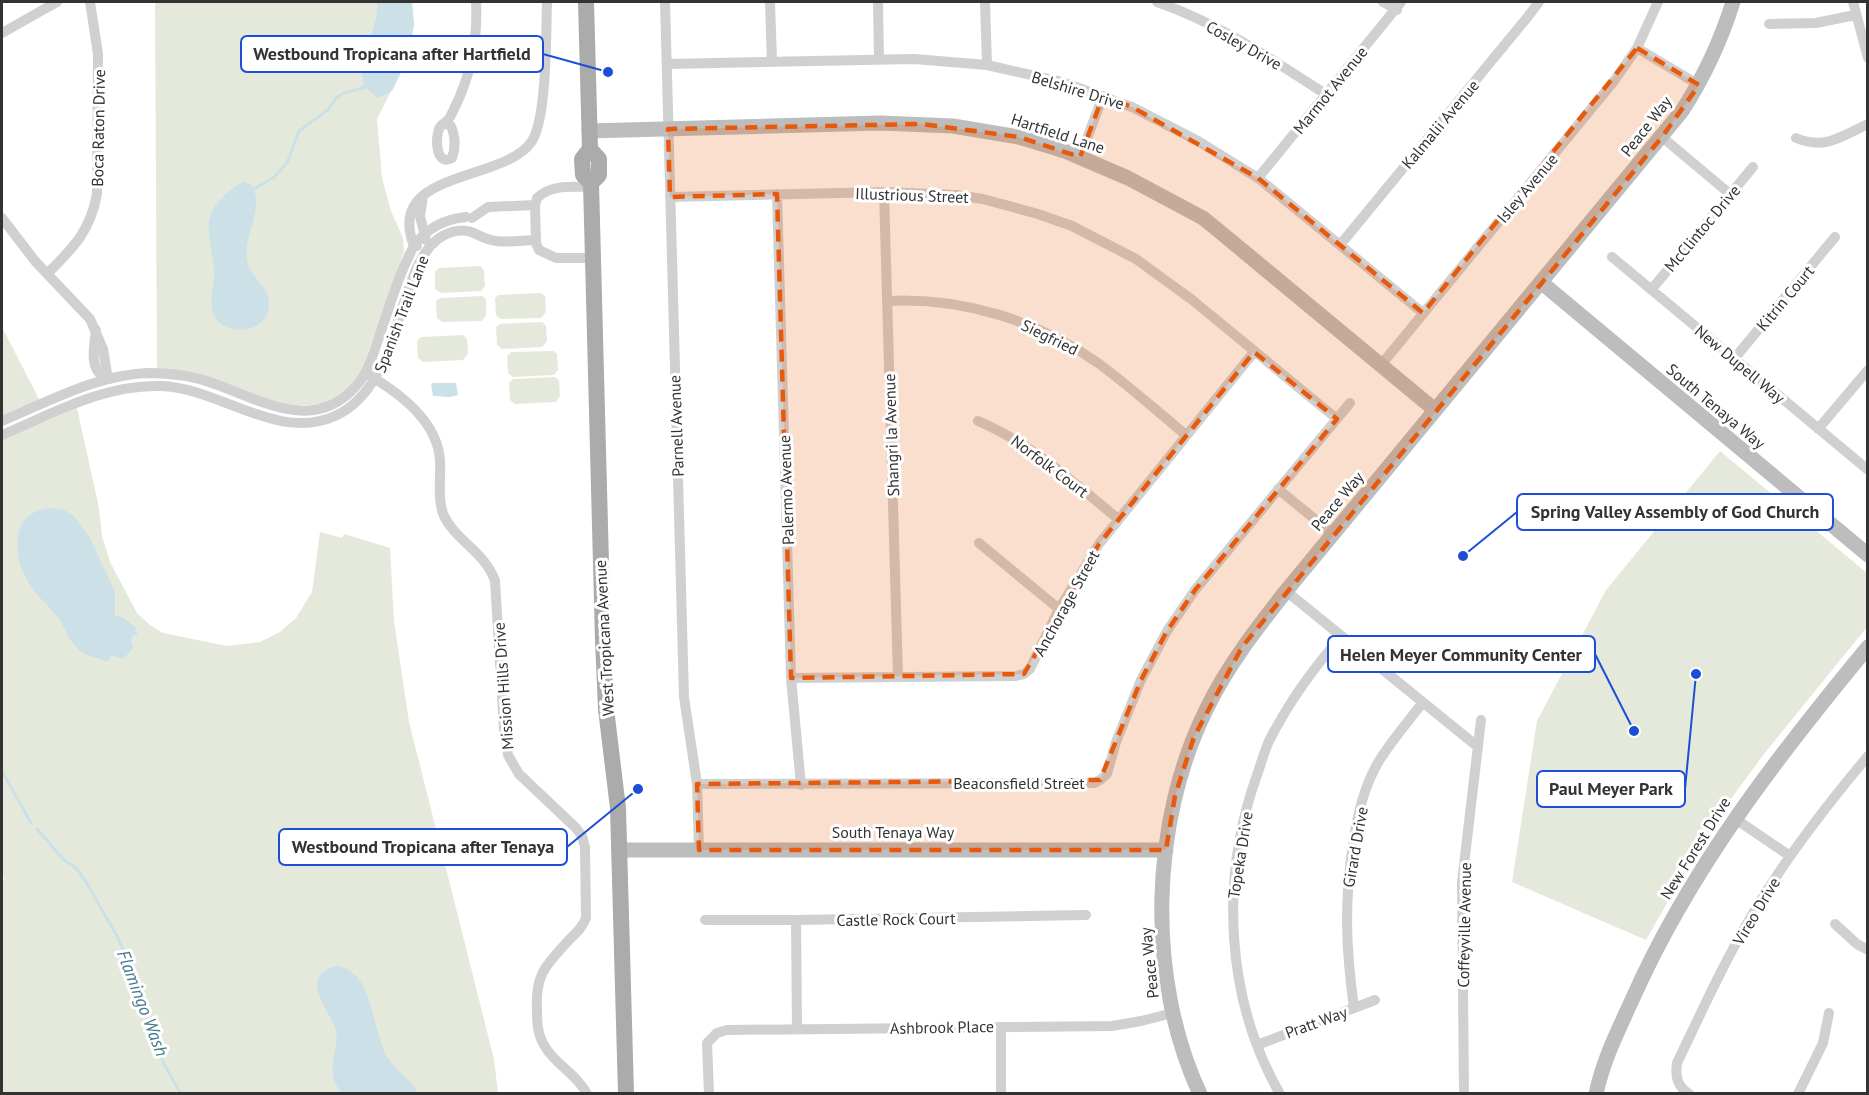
<svg xmlns="http://www.w3.org/2000/svg" width="1869" height="1095" font-family="'PT Sans',sans-serif">
	<style>
		.green { fill: #e4e9dc }
		.water { fill: #cbe0e7 }
		.lines { fill: none; stroke-linecap: round; stroke-linejoin: round }
		.stream { stroke: #cbe0e7; stroke-width: 3 }
		.street { stroke: #d0d0d0; stroke-width: 10 }
		.secondary { stroke: #bdbdbd; stroke-width: 15 }
		.primary { stroke: #ababab; stroke-width: 16 }
		.marked { fill: #e8590c; fill-opacity: 0.2; stroke: #e8590c; stroke-width: 4.5; stroke-dasharray: 12 8; stroke-linejoin: round }
		.labels { text-anchor: middle; dominant-baseline: central; stroke-width: 6; stroke-linejoin: round; paint-order: stroke }
		.street-label { font-size: 16px; fill: #333; stroke: #fff }
		.water-label { font-size: 18px; font-style: italic; fill: #467b8f; stroke: #fff }
		.leader { fill: none; stroke: #1d4ed8; stroke-width: 2 }
		.callout-dot { fill: #1d4ed8; stroke: #fff; stroke-width: 2 }
		.callout { fill: #fff; stroke: #1d4ed8; stroke-width: 2 }
		.callout-label { font-size: 18px; text-anchor: middle; font-weight: bold; fill: #333 }
	</style>
	<rect width="100%" height="100%" fill="#fff"/>
	<!-- green -->
	<path class="green" d="M155,2H412L414,25L407,60L377,119L382,178L391,211L403,238L404,252L362,370L350,387L339,395L323,404L293,406L157,370Z
		M480,266L484,270L485,286L481,291L441,293L435,289V272L439,268Z
		M541,293L545,296L546,312L541,318L501,319L496,315L495,298L499,295Z
		M482,296L486,299V315L482,321L442,322L437,318L436,301L440,298Z
		M542,322L546,326L547,341L542,347L502,349L497,345L496,327L500,324Z
		M2,327L40,401L2,417Z
		M463,335L467,339L468,354L463,360L423,362L418,358L417,341L421,337Z
		M553,351L557,354L558,370L554,375L513,377L508,373L507,356L511,352Z
		M555,377L559,381L560,396L556,402L515,404L510,400L509,383L513,379Z
		M77,408L99,508L102,536L110,562L137,613L150,625L163,633L227,646L260,642L280,632L296,618L312,592L320,532L342,538L344,534L390,548L394,621L409,722L494,1059L498,1093H2V880H4L2,870V439Z
		M1720,451L1867,573V627L1764,754L1730,800L1699,847L1646,940L1512,882L1537,721L1606,590Z"/>
	<!-- water -->
	<path class="water" d="M377,2H412L414,25L407,60L392,91L378,98L365,87C353,60 380,30 377,2Z
		M244,182L252,185C265,210 243,234 247,260C250,278 269,286 269,304C269,334 224,339 213,313C208,300 215,285 214,272C213,241 197,220 225,195C231,190 236,185 244,182Z
		M433,383H456L458,395L450,397L433,396L431,385Z
		M49,508L64,510L74,516L90,538L115,592V616L123,617L136,628L137,635H133L131,638L133,648L123,659L111,655L108,662C98,657 88,658 79,650C67,638 67,631 59,619C55,613 49,607 44,602C25,582 13,559 19,532C22,516 34,511 49,508Z
		M336,966C375,970 371,1032 388,1058C397,1072 411,1079 418,1093L343,1094C322,1073 340,1051 336,1031C331,1011 296,977 336,966Z"/>
	<g class="lines">
		<!-- stream -->
		<path class="stream" d="M254,189L273,178L287,163L299,131L329,109L335,99L342,94L365,87
			M2,771L31,823
			M37,829L65,861L75,867L86,882L117,936L138,983L151,1034L164,1064L181,1094"/>
		<!-- street -->
		<path class="street" d="M665,2L684,697L697,784L699,850
			M770,2L772,62
			M878,2L879,59
			M985,2L987,65
			M1157,2C1218,23 1273,60 1327,95
			M1383,2L1397,10
			M1853,2L1868,58
			M1769,24L1816,23L1855,15
			M2,33L57,2
			M1637,48L1699,85
			M473,56L545,54
			M667,64L914,59L987,65L1062,82L1132,107L1198,141L1258,178L1423,313
			M447,121C456,130 456,148 452,158C436,167 435,139 439,129C441,124 445,123 448,120C451,116 453,111 455,107C471,74 478,38 476,2
			M1662,137L1730,194
			M1796,138C1825,150 1840,137 1868,124
			M1080,157L1103,96
			M1258,178L1401,2
			M591,187C572,187 551,184 537,198L535,205L536,243L539,250L556,258H593
			M884,192L898,677
			M777,194L791,678L801,785
			M423,196L420,216L426,240
			M670,197L884,192L956,195L983,199L1038,214L1072,226L1136,259L1191,299L1337,419
			M2,218L35,261L90,319L103,349L108,379
			M472,218L488,207L535,205
			M1340,245L1526,19L1539,2
			M417,246H414C384,169 505,183 532,141C547,118 546,32 547,2
			M1612,257L1868,470
			M47,274C73,248 90,232 97,194L98,54L90,2
			M1651,290L1753,167
			M887,301C961,297 1037,320 1098,363C1128,385 1157,411 1186,435
			M96,330C94,347 88,372 108,379
			M1734,359L1835,237
			M1381,365L1614,81L1637,48L1658,2
			M365,373C397,391 438,420 440,461C441,478 437,500 444,516C456,541 485,552 495,581L504,729L508,755L519,774L576,828L582,836L585,847L586,918C582,928 576,933 569,940C547,964 535,974 537,1009C537,1021 537,1033 544,1045C554,1064 577,1074 587,1094
			M2,421C48,402 96,375 148,373C170,373 194,376 215,384C263,401 315,434 357,385C368,372 373,355 378,340C389,309 398,275 414,246C427,228 444,219 466,217
			M978,421C1032,444 1073,482 1117,518
			M1818,429L1868,370
			M2,435C52,414 104,384 161,386C220,388 277,442 335,416C409,383 393,248 452,232C471,227 475,236 491,240C504,244 523,240 536,240
			M1278,489L1333,534
			M979,543L1059,609
			M1286,591L1478,747
			M791,678L1016,676L1024,674L1030,669L1059,609L1099,544L1254,352
			M697,784L1094,783L1100,780L1107,774L1116,742L1141,680L1167,631L1195,590L1350,403
			M1734,818L1790,856
			M705,920H796L1086,915
			M796,920L797,1029
			M1835,924L1857,944L1868,950
			M1354,1008C1346,950 1344,902 1353,844C1357,816 1364,786 1379,761C1391,741 1408,722 1423,702
			M1001,1027V1094
			M1257,1045L1375,1000
			M709,1094L707,1043L717,1033L727,1030L1112,1026L1141,1021L1173,1013
			M1280,1094C1225,998 1220,878 1257,775C1261,764 1264,752 1269,741C1289,702 1313,668 1342,636
			M1464,1094L1462,882L1481,720
			M1689,1094C1677,1086 1675,1076 1677,1063C1701,1013 1724,962 1752,915C1785,859 1826,806 1868,756
			M1798,1094L1823,1043L1829,1013"/>
		<!-- secondary -->
		<path class="secondary" d="M589,131L881,123L953,126L1019,137L1065,151L1128,178L1203,218L1219,231L1435,410
			M1542,283L1868,555
			M619,850H1166
			M1200,1094C1146,978 1150,822 1207,708C1228,665 1257,628 1286,591L1682,111C1704,77 1721,40 1733,2
			M1596,1094C1603,1060 1618,1031 1632,1000C1690,869 1777,757 1868,647"/>
		<!-- primary -->
		<path class="primary" d="M586,2L590,149L599,159V175L591,183
			M590,149L582,159L583,175L591,183L603,640L606,709L618,808L626,1094"/>
	</g>
	<!-- marked area -->
	<path class="marked" d="M1637,48L1699,85L1662,137L1242,647L1194,737L1175,796L1166,850H699L697,784L1100,780L1141,680L1167,631L1195,590L1337,419L1254,352L1099,544L1024,674L791,678L777,194L670,197L668,129L922,124L1019,137L1080,157L1103,96L1132,107L1258,178L1423,313Z"/>
	<g class="labels">
		<!-- street labels -->
		<g class="street-label">
			<text transform="translate(1244 45) rotate(29)">Cosley Drive</text>
			<text transform="translate(1078 90) rotate(17)">Belshire Drive</text>
			<text transform="translate(1330 90) rotate(-51)">Marmot Avenue</text>
			<text transform="translate(1440 124) rotate(-50)">Kalmalii Avenue</text>
			<text transform="translate(1646 126) rotate(-52)">Peace Way</text>
			<text transform="translate(98 128) rotate(-89)">Boca Raton Drive</text>
			<text transform="translate(1058 133) rotate(18)">Hartfield Lane</text>
			<text transform="translate(1527 188) rotate(-50)">Isley Avenue</text>
			<text transform="translate(912 195) rotate(2)">Illustrious Street</text>
			<text transform="translate(1702 228) rotate(-50)">McClintoc Drive</text>
			<text transform="translate(1785 298) rotate(-50)">Kitrin Court</text>
			<text transform="translate(401 314) rotate(-69)">Spanish Trail Lane</text>
			<text transform="translate(1050 337) rotate(26)">Siegfried</text>
			<text transform="translate(1740 364) rotate(40)">New Dupell Way</text>
			<text transform="translate(1716 406) rotate(40)">South Tenaya Way</text>
			<text transform="translate(676 426) rotate(-92)">Parnell Avenue</text>
			<text transform="translate(891 435) rotate(-92)">Shangri la Avenue</text>
			<text transform="translate(1050 466) rotate(37)">Norfolk Court</text>
			<text transform="translate(786 490) rotate(-92)">Palermo Avenue</text>
			<text transform="translate(1337 501) rotate(-50)">Peace Way</text>
			<text transform="translate(1066 603) rotate(-61)">Anchorage Street</text>
			<text transform="translate(604 638) rotate(-93)">West Tropicana Avenue</text>
			<text transform="translate(503 686) rotate(-94)">Mission Hills Drive</text>
			<text x="1019" y="783">Beaconsfield Street</text>
			<text x="893" y="832">South Tenaya Way</text>
			<text transform="translate(1355 847) rotate(-80)">Girard Drive</text>
			<text transform="translate(1695 848) rotate(-58)">New Forest Drive</text>
			<text transform="translate(1240 855) rotate(-81)">Topeka Drive</text>
			<text transform="translate(1756 911) rotate(-59)">Vireo Drive</text>
			<text transform="translate(896 919) rotate(-1)">Castle Rock Court</text>
			<text transform="translate(1464 925) rotate(-89)">Coffeyville Avenue</text>
			<text transform="translate(1149 963) rotate(-96)">Peace Way</text>
			<text transform="translate(1316 1022) rotate(-20)">Pratt Way</text>
			<text transform="translate(942 1027) rotate(-1)">Ashbrook Place</text>
		</g>
		<!-- water labels -->
		<g class="water-label">
			<text transform="translate(143 1003) rotate(69)">Flamingo Wash</text>
		</g>
	</g>
	<!-- callouts -->
	<path class="leader" d="M608 72L543 54M1463 556L1517 512M1634 731L1595 654M1696 674L1685 789M638 789L567 847"/>
	<g class="callout-dot">
		<circle cx="608" cy="72" r="6"/>
		<circle cx="1463" cy="556" r="6"/>
		<circle cx="1634" cy="731" r="6"/>
		<circle cx="1696" cy="674" r="6"/>
		<circle cx="638" cy="789" r="6"/>
	</g>
	<g class="callout">
		<rect x="241" y="36" width="302" height="36" rx="6"/>
		<rect x="1517" y="494" width="316" height="36" rx="6"/>
		<rect x="1328" y="636" width="267" height="36" rx="6"/>
		<rect x="1537" y="771" width="148" height="36" rx="6"/>
		<rect x="279" y="829" width="288" height="36" rx="6"/>
	</g>
	<g class="callout-label">
		<text x="392" y="60">Westbound Tropicana after Hartfield</text>
		<text x="1675" y="518">Spring Valley Assembly of God Church</text>
		<text x="1461" y="661">Helen Meyer Community Center</text>
		<text x="1611" y="795">Paul Meyer Park</text>
		<text x="423" y="853">Westbound Tropicana after Tenaya</text>
	</g>
	<!-- border -->
	<rect width="1869" height="1095" fill="none" stroke="#333333" stroke-width="6"/>
</svg>
